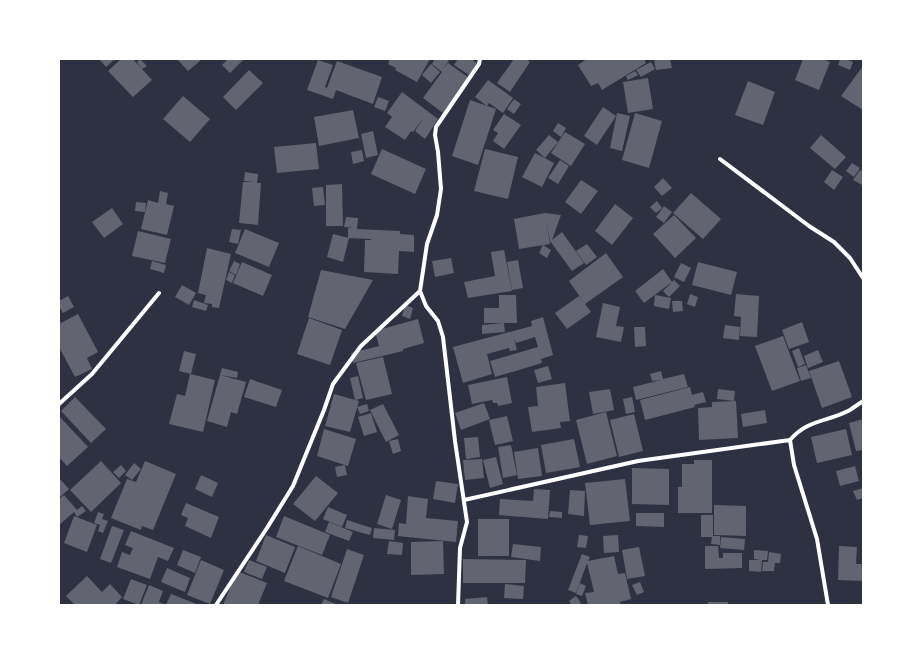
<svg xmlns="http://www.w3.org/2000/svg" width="922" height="664" font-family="'Fira Sans',sans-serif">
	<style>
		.building { fill: #626471 }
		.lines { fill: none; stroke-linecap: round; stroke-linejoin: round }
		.minor { stroke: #fff; stroke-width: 4 }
	</style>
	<rect width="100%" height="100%" fill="#2d3142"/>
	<!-- building -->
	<path class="building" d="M99,59H115L106,67Z
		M121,59H133L152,80L133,97L108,71Z
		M140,59L147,66L142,69L137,62Z
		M177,59H202L188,71Z
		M228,59H242L243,60L230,73L222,65Z
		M390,59H401L396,68L388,64Z
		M401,59H430L417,82L395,70Z
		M435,59H450L443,69L448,63L469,78L443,113L423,98L442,72L432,64Z
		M458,59H471L477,63L469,75L454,65Z
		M514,59H526L530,62L510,92L497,83Z
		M587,59H644L646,63L602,90L598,83L591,86L578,65Z
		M657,59H670L672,68L656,70L654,60Z
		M803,59H823L830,62L819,90L795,80Z
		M840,59H846L853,62L850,70L838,65Z
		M318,60L333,65L325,87L327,88L337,61L382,77L373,104L336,90L333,99L307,90Z
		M651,62L655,69L641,77L636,70Z
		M431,64L440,72L431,83L422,75Z
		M863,66V110L841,96Z
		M249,70L263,83L236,110L223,97Z
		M635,71L638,75L628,80L626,76Z
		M648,78L653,109L628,113L623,82Z
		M488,80L513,98L503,113L489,103L487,106L475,97Z
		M748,81L775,92L763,125L735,115Z
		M402,92L438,119L425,139L415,131L424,117L413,132L411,131L405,140L385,127L392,117L387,113Z
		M183,96L210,119L190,142L163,119Z
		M378,97L389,101L385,111L374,107Z
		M514,99L521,104L514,114L507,109Z
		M470,100L496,109L478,165L452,156Z
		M603,107L616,116L597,145L584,136Z
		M353,110L359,138L319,146L314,117Z
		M617,113L630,116L622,151L610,148Z
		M635,113L662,121L649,168L622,160Z
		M504,114L521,125L504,149L493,141L498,133L493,130Z
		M558,123L566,128L561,137L553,131Z
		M373,131L378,155L366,158L361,134Z
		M565,132L585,144L571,166L551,153Z
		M549,135L558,142L545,158L536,150Z
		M821,135L846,157L835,169L810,148Z
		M316,143L319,169L277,173L274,147Z
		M382,149L426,169L415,194L371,174Z
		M485,149L518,157L508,199L474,191Z
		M362,150L364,161L353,164L351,152Z
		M535,153L554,163L542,187L522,177Z
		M560,160L569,166L558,184L548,178Z
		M852,163L860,168L854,177L846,171Z
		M832,170L843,177L834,190L824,182Z
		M860,170L863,172V184L862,185L853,180Z
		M245,172L258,174L257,183H261L258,225L239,223L243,182H254L244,181Z
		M663,178L672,188L662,196L654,187Z
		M581,180L598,191L581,214L565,202Z
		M342,184L343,226H326V185Z
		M323,187L325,205L314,206L312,188Z
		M160,191L168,193L166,204L174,206L167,235L141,229L148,200L158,203Z
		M691,193L721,219L703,239L673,213Z
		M657,201L662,208L656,213L650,207Z
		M136,202L146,203L145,212L135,211Z
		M615,204L633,218L612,245L595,231Z
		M664,206L672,212L664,223L656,217Z
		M112,208L123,224L104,238L92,222Z
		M545,213L561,215L552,240L562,232L584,263L572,271L550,241L546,220L550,244L519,249L514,219Z
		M674,215L696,238L675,258L653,234Z
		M346,217L358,218L357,229L400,231V234L414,235V252L399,251L398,274L364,272L365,240H371V239L348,238V228H354L344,227Z
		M232,229L241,230L238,244L229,242Z
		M245,229L279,243L269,267L235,253Z
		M138,231L171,239L165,263L132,256Z
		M333,234L349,238L343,262L327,257Z
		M587,244L597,257L586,265L576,251Z
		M543,245L551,250L547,258L539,253Z
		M207,248L231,254L219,308L212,307V304L204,303L206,295L198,293Z
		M504,250L512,291L468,298L464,282L495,276L491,252Z
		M606,253L623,277L585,304L569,281Z
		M451,258L454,273L435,277L432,261Z
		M518,260L523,288L512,290L507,262Z
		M152,261L166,265L164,273L150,269Z
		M234,261L240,264L236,275L229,271Z
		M242,262L272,275L263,296L233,283Z
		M698,262L737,272L731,295L692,285Z
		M681,263L691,268L684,282L674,277Z
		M663,269L672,282L674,280L680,286L669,297L663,291L672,282L644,303L635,291Z
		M321,270L373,280L345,329L308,317Z
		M229,272L235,275L232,283L226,280Z
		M182,285L196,293L189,305L175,297Z
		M690,294L698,297L695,307L687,304Z
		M736,294L759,296L757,337L740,336L741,317L734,316Z
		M499,295H516L517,323H484V308H499Z
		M655,295L671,298L669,309L654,306Z
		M68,296L74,307L63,313L59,306V301Z
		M579,296L591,312L567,329L555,313Z
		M194,300L208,305L206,311L192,307Z
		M672,301H682L683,311L673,312Z
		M603,303L620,307L616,326L624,327L621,342L596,337Z
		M405,305L413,308L410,319L402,316Z
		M78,314L98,352L87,358L92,369L75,377L59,347V324Z
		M543,317L553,355L541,359L542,363L495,377L490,361L538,347L535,337L516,343L514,338L517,350L510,351L509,348L487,354L492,374L463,383L453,347L532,326L531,321Z
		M309,318L342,330L330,365L297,354Z
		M418,319L424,343L403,349V351L353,363L351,353L379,346L375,331Z
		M802,322L809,342L789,349L782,330Z
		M504,323L505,332L482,334V325Z
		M725,325L740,327L739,340L723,338Z
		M634,327H645L646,346L635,347Z
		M783,336L800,381L772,391L755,346Z
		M799,348L805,364L798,367L792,351Z
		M818,350L823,362L808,368L804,356Z
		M184,351L196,354L191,374L179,371Z
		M383,357L392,394L366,400L356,363Z
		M839,361L852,397L822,408L809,371Z
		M806,365L811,378L801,381L797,368Z
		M548,366L552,379L538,383L534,370Z
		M222,368L238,372L237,378L220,375Z
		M661,371L663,379L684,374L688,387L636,400L633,387L661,380L652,381L650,374Z
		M190,374L215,380L203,432L169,424L177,394L185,396Z
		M220,375L246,382L237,414L231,412L227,427L207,421Z
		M358,376L363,398L355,400L350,378Z
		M507,377L512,403L498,406L497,403H493L492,400L472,404L468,385Z
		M250,379L282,390L276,407L244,397Z
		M565,383L570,421L560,422L561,428L532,432L528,407L538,406L536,387Z
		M690,387L692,395L703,392L706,402L694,405L695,407L645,420L640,400Z
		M610,389L614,410L593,414L589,392Z
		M718,389L735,391L734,401L717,399Z
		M334,394L359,401L350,432L325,426Z
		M75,397L106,429L91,443L61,411Z
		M632,397L635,412L626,414L623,399Z
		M736,401L738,438L699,440L698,408L712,407V402Z
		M484,403L490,419L461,430L455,413Z
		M367,404L369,411L360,414L357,407Z
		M383,404L399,435L386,442L370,410Z
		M765,410L767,423L743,427L741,414Z
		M606,412L617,456L587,464L576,420Z
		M371,413L377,432L364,436L358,417Z
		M634,414L643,451L619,457L610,420Z
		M59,416L88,447L67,466L59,457Z
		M507,416L513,441L495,445L489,420Z
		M863,419V450L856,451L849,423Z
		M324,429L356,439L348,466L317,456Z
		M846,429L852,455L817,463L811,437Z
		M478,437L480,457L466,459L464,438Z
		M398,439L401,451L393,454L389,441Z
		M574,439L580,467L546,473L541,445Z
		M511,445L517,475L503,478L498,447Z
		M538,448L542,476L518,479L514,452Z
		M496,457L503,484L490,488L483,460Z
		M482,459L484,478L465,480L463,460Z
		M694,460H712V513H678V487H682V464H694Z
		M101,461L121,483L91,512L70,490Z
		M145,461L176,474L153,530L142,526L141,530L111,518L127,479L136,482Z
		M134,463L141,469L132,480L125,475Z
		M121,465L126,471L119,478L113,472Z
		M345,465L347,475L337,477L335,467Z
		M855,466L859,481L840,486L836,471Z
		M632,468L669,469V505L632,504Z
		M201,475L218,483L212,497L195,489Z
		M316,476L338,493L315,521L293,504Z
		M59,478L69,489L59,498Z
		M625,479L630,521L590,525L585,483Z
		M436,481L458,484L455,503L433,499Z
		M863,488V498L857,500L853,491Z
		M534,489L550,490L548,519L499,515L500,499L533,501Z
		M570,490L585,491L584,516L568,514Z
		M64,495L77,510L82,506L86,511L77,517L74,512L59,525V499Z
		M386,495L401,500L392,529L377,524Z
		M408,496L428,499L426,518L458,521L456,542L398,536L399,523L406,524Z
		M186,503L219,517L211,538L185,526L188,518L181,515Z
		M714,505L746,506V536L714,535Z
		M328,507L347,515L342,527L323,519Z
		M550,511L562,512V518L549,517Z
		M98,512L104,514L102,519L108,521L103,533L98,531L100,525L94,523Z
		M636,513H664V527L636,526Z
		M701,515H713V536H720V545L711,544L712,537H701Z
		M74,516L97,525L87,552L64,543Z
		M284,516L330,535L322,555L276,537Z
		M478,519H509V556H478Z
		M347,520L372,528L370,535L345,528Z
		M329,522L353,532L349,541L325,532Z
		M112,526L124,530L111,563L100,559Z
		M374,528L395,530L394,540L373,538Z
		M131,531L174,548L168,561L158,557L150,579L117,567L122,552L130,555L133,548L125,545Z
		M266,535L295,547L285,573L256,561Z
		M579,535L588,536L586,548L577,547Z
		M618,535L619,552L604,553L603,536Z
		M721,537L745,539L744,550L720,548Z
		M389,541L403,543L402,555L387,554Z
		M443,541L444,574L411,575V542Z
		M513,544L541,547L540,561L511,557Z
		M298,546L341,564L328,598L284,581Z
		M705,546H718L719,558H723V553H742V568L705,569Z
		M839,546L857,547L856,564H863V581L838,580Z
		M639,547L645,576L627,579L622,550Z
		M347,549L364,555L348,603L331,597Z
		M183,550L201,557L195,573L177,565Z
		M754,550L768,551L767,560H762L761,572L749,571V560H760L754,559Z
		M769,552L781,554L780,563H775L774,571H762L763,562H768Z
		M582,554L590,557L588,561L614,556L618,574L625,573L631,599L620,602L621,605H588L585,593L594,592L587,563L576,593L568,590Z
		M463,559L526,560L525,583H463Z
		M201,560L224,570L210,604L187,595Z
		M249,560L267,567L262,579L244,572Z
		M167,568L190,578L185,592L161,582Z
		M237,571L267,583L258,605H223Z
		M87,576L102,592L110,584L122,597L115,605H75L66,596Z
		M131,579L147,585L139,605L123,599Z
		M640,582L644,592L637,595L632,585Z
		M580,583L586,586L582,596L576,594Z
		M505,584L524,586L523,599L504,598Z
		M149,585L163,591L159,602L166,605H141Z
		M171,594L199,605H166Z
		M576,596L581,603L578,605H572L569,601Z
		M487,597L488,605H465V599Z
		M324,599L338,605H321Z
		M708,602H728V605H708Z"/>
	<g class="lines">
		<!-- minor -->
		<path class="minor" d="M720,159L809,226L834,242L850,258L863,278
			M59,404L92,374L159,293
			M464,500L638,461L790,440
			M216,605L267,528L293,486L324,410L333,384L361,346L420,291
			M458,605L460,548L467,522L455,441L443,337L438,321L426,306L420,291L427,244L437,215L441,189L438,152L435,135L436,127L479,64L480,59
			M828,605L817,539L794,465L790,440C808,419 828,422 850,410C854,407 859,404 863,401"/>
	</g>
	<!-- border -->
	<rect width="922" height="664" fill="none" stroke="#ffffff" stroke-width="120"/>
</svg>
